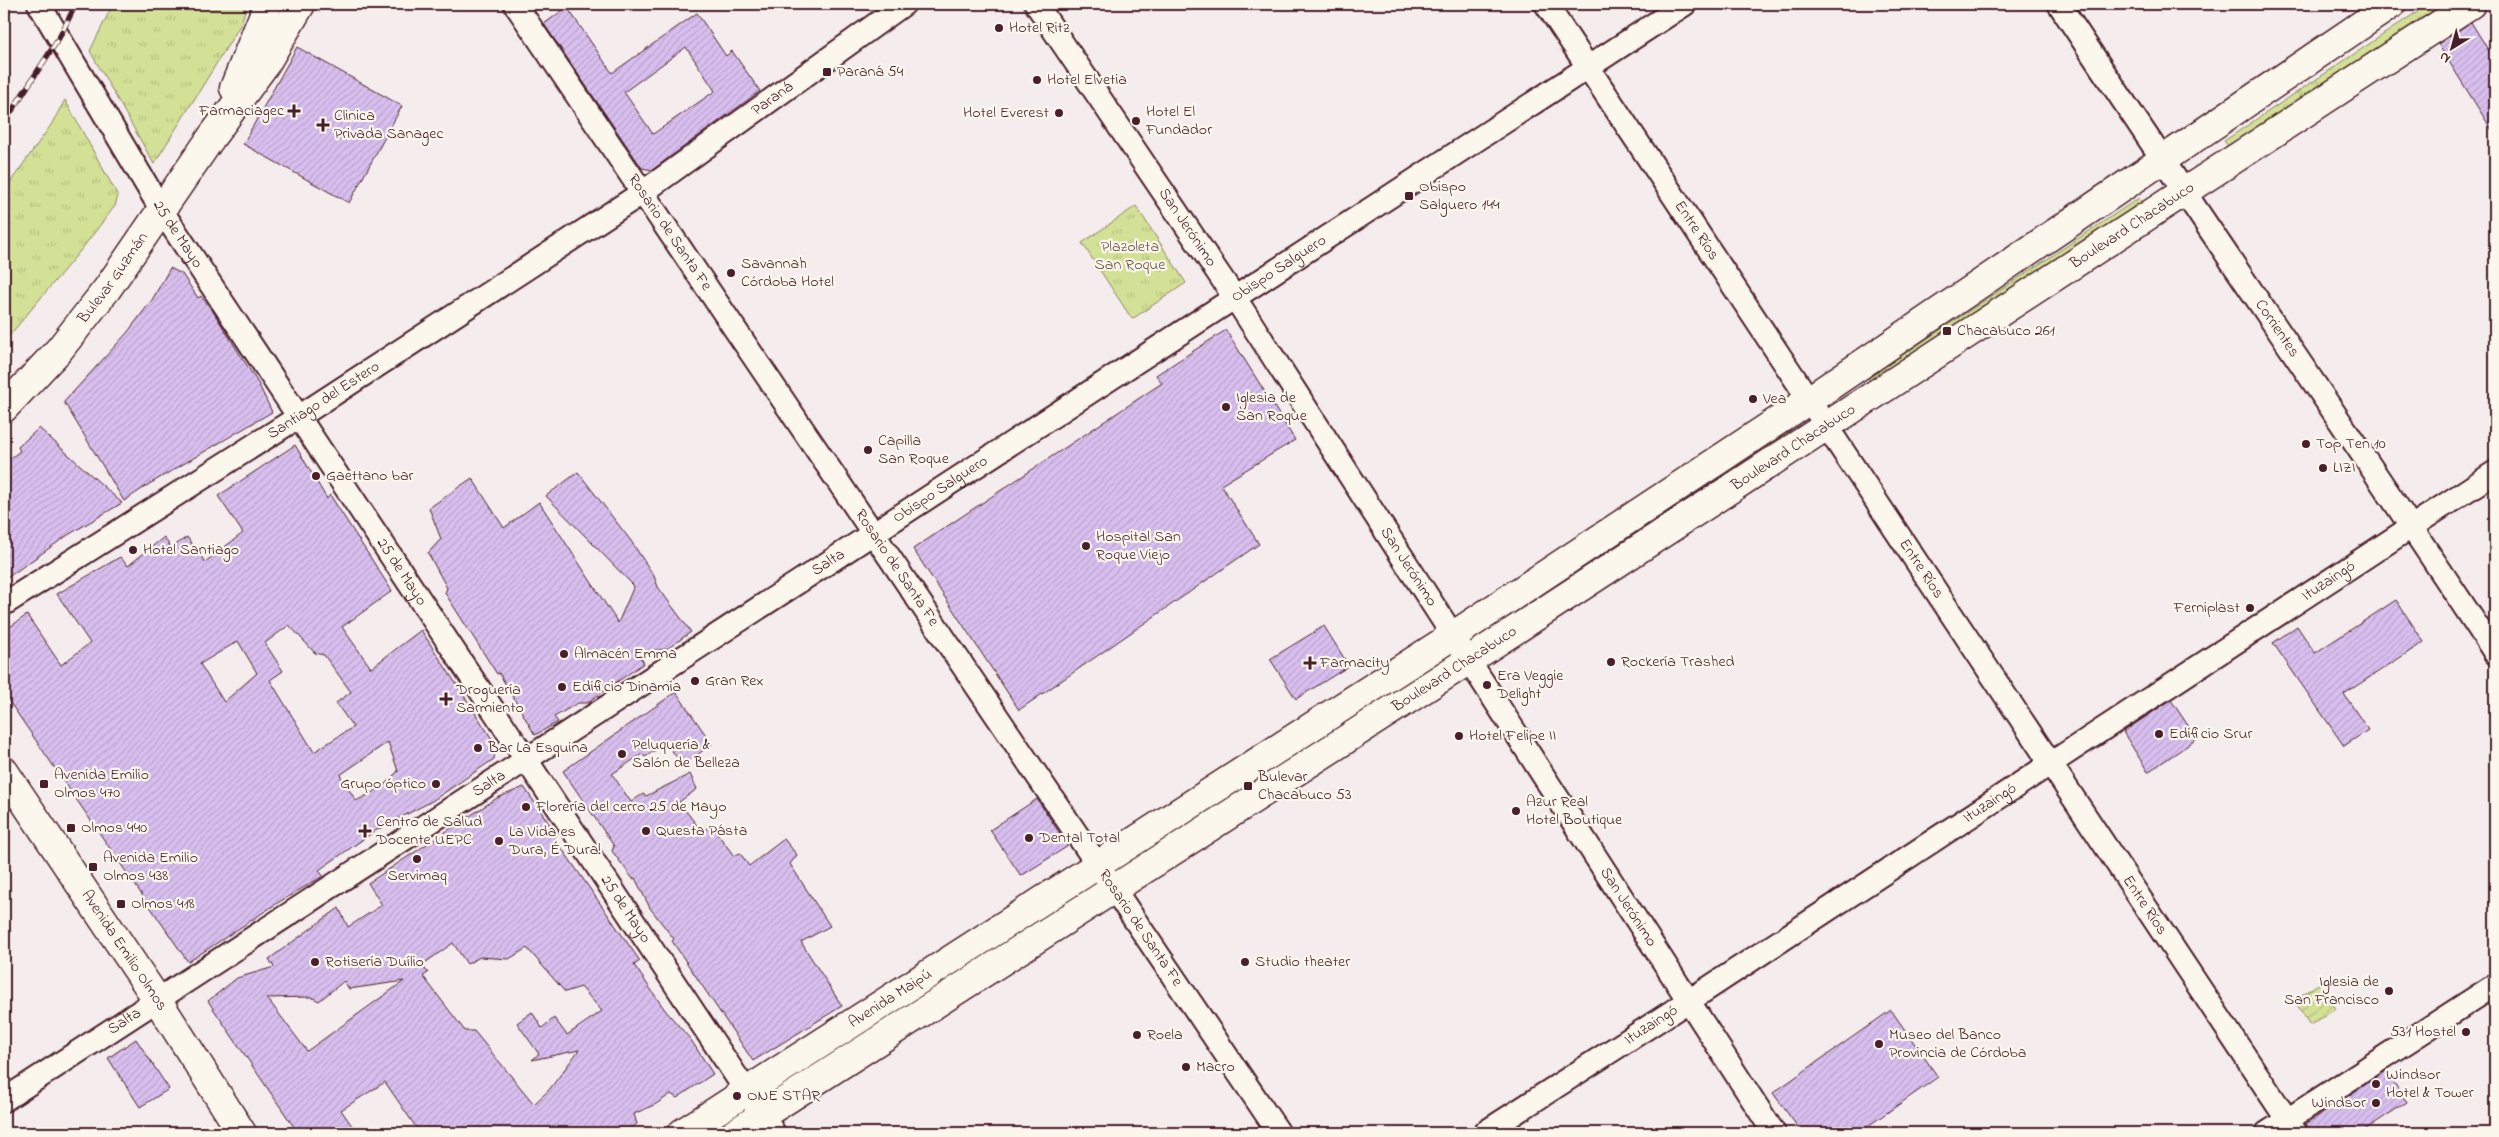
<svg xmlns="http://www.w3.org/2000/svg" width="2499" height="1137" font-family="'Indie Flower',sans-serif">
	<style>
		.grass { fill: url(#grass-tufts); stroke: #8e8060 }
		.garden { fill: url(#garden-furrows); stroke: #8e8060 }
		.building { fill: url(#building-hatch); stroke: #4a1f2b; fill-rule: evenodd }
		.lines { fill: none; stroke-linecap: round; stroke-linejoin: round }
		.minor-casing { stroke: #4a1f2b; stroke-width: 26 }
		.major-casing { stroke: #4a1f2b; stroke-width: 31 }
		.minor { stroke: #fbf7ec; stroke-width: 22 }
		.major { stroke: #fbf7ec; stroke-width: 28 }
		.rail-casing { stroke: #4a1f2b; stroke-width: 5.5 }
		.rail { stroke: #fbf7ec; stroke-width: 4; stroke-dasharray: 11; stroke-linecap: butt }
		.poi-dot { fill: #4a1f2b; stroke: #fbf7ec; stroke-width: 2 }
		.labels { text-anchor: middle; dominant-baseline: central; stroke-width: 4.5; stroke-linejoin: round; paint-order: stroke }
		.poi-label { font-size: 16px; fill: #4a1f2b; stroke: #fbf7ec; text-anchor: start }
		.street-label { font-size: 16px; fill: #4a1f2b; stroke: #fbf7ec }
		.park-label { font-size: 16px; fill: #6c5046; stroke: #fbf7ec }
	</style>
	<defs>
		<pattern id="grass-tufts" width="24" height="20" patternUnits="userSpaceOnUse" patternTransform="scale(1.25)"><rect width="24" height="20" fill="#d2e195"/><path d="M3 7l-1-3M5 7V3M7 7l1-3M15 17l-1-3M17 17v-4M19 17l1-3" fill="none" stroke="#b6c181"/></pattern>
		<pattern id="garden-furrows" width="10" height="10" patternUnits="userSpaceOnUse" patternTransform="scale(1.25)"><rect width="10" height="10" fill="#d2e195"/><path d="M-1 1l2-2M0 10L10 0M9 11l2-2" fill="none" stroke="#b6c181"/></pattern>
		<pattern id="building-hatch" width="6" height="6" patternUnits="userSpaceOnUse" patternTransform="scale(1.25)"><rect width="6" height="6" fill="#d8bfef"/><path d="M-1 1l2-2M0 6l6-6M5 7l2-2" fill="none" stroke="#bba4cd"/></pattern>
	</defs>
	<rect width="100%" height="100%" fill="#f4eced"/>
	<filter id="ink" filterUnits="userSpaceOnUse"><feTurbulence type="fractalNoise" baseFrequency=".02" numOctaves="2"/><feDisplacementMap in="SourceGraphic" scale="10" xChannelSelector="R" yChannelSelector="G"/><feConvolveMatrix kernelMatrix="1 2 1 2 8 2 1 2 1" color-interpolation-filters="sRGB"/></filter>
	<g filter="url(#ink)">
		<!-- grass -->
		<path class="grass" d="M113,4H247L241,24L154,164L90,51Z
			M2429,4H2443L2229,147L2224,141Z
			M65,100L118,196L115,206L80,251L4,342V191L51,125Z
			M2139,198L2142,205L1873,385L1868,378Z
			M1136,206L1186,283L1132,319L1082,243Z
			M1787,430L1790,437L1521,617L1516,611Z
			M1415,669L1419,675L1150,856L1145,849Z
			M1062,897L1066,903L796,1083L792,1077Z"/>
		<!-- garden -->
		<path class="garden" d="M2320,983L2336,1009L2310,1025L2294,1000Z"/>
		<!-- building -->
		<path class="building" d="M567,7L612,73L697,13L726,56L732,51L760,91L652,170L642,168L544,24ZM686,47L715,91L653,134L624,92Z
			M2471,22L2495,61V135L2438,44Z
			M297,47L402,106L349,203L243,144Z
			M170,268L182,274L198,298L201,296L214,313L258,383L272,412L151,483L124,501L64,402L127,333L152,300Z
			M1226,330L1295,440L1221,485L1259,544L1019,710L913,549L1162,383L1156,375Z
			M39,428L122,503L68,535L4,580V463L20,451L18,447Z
			M295,445L327,499L330,495L392,591L342,627L371,668L421,630L496,745L494,759L432,801L375,831L319,870L323,876L279,902L188,962L4,694V631L27,615L61,665L90,643L57,594L120,557L128,566L164,537L171,548L187,537L205,562L243,533L218,496ZM289,625L315,653L324,655L351,692L336,703L353,727L314,752L270,680L283,671L265,643ZM238,641L257,673L224,702L200,664ZM388,742L398,771L381,788L356,801L340,775Z
			M578,472L631,541L654,576L658,587L691,632L667,649L637,652L644,663L587,703H578L554,717L558,722L535,735L499,673L497,674L445,593L447,588L428,553L441,539L429,508L472,478L504,528L539,502L618,623L634,586L546,496Z
			M2396,600L2424,642L2344,694L2368,730L2344,746L2273,643L2297,626L2315,653Z
			M1324,626L1349,666L1296,699L1270,659Z
			M676,692L712,744L683,765L666,743L645,757L642,754L612,774L631,802L643,794L646,796L690,774L697,789L679,802L702,832L711,825L734,856L740,853L749,866L784,839L797,855L790,864L830,926L801,942L842,1006L753,1061L672,941L674,939L650,908L635,878L633,879L612,851L614,846L563,771Z
			M2171,700L2197,739L2148,772L2123,732Z
			M524,787L557,835L554,837L640,961L634,965L665,1010L691,1040L713,1074L677,1098L671,1094L656,1104L634,1114L637,1124L623,1133H420L385,1082L341,1110L357,1133H298L208,1001L237,978L274,967L269,959L339,908L348,927L382,905L368,883L497,798ZM453,943L467,964L480,957L509,959L527,948L565,992L581,987L602,1011L567,1035L554,1018L542,1028L532,1012L517,1023L539,1054L532,1060L579,1050L549,1090L534,1104L474,1031H465L423,976L428,973L422,965ZM344,981L349,989L404,981L307,1051L267,998L311,997L319,1001Z
			M1037,799L1068,846L1021,876L990,830Z
			M1891,1010L1938,1077L1858,1133H1802L1773,1093Z
			M136,1039L169,1089L140,1107L108,1058Z
			M2386,1071L2407,1102L2360,1133H2311L2306,1124Z"/>
		<g class="lines">
			<!-- minor casing -->
			<g class="minor-casing">
				<g id="minor">
					<path id="s1" d="M39,4L162,211L774,1133"/>
					<path id="s2" d="M515,4L1279,1133"/>
					<path id="s3" d="M1036,4L1235,298L1774,1133"/>
					<path id="s4" d="M1546,4L2296,1133"/>
					<path id="s5" d="M2059,4C2202,222 2352,435 2495,653"/>
					<path id="s6" d="M4,604L300,416L642,193L904,4"/>
					<path id="s7" d="M4,1100L1685,4"/>
					<path id="s8" d="M1484,1133L1704,991L2495,472"/>
					<path d="M2267,1133L2495,985"/>
				</g>
			</g>
			<!-- major casing -->
			<g class="major-casing">
				<g id="major">
					<path d="M234,88L268,4"/>
					<path id="s9" d="M4,408L59,350L107,289L211,138L266,63L301,4"/>
					<path id="s10" d="M4,771L158,1001L242,1133"/>
					<path id="s11" d="M682,1133L1460,631L1809,400L2392,4"/>
					<path id="s12" d="M735,1133L1480,653L2471,4"/>
				</g>
			</g>
			<!-- minor -->
			<use href="#minor" class="minor"/>
			<!-- major -->
			<use href="#major" class="major"/>
			<!-- rail casing -->
			<g class="rail-casing">
				<path id="rail" d="M4,123L59,38L76,4"/>
			</g>
			<!-- rail -->
			<use href="#rail" class="rail"/>
		</g>
	</g>
	<!-- markers -->
	<g class="poi-dot">
		<circle cx="999" cy="28" r="5"/>
		<rect x="822" y="67" width="10" height="10" rx="2.5"/>
		<circle cx="1037" cy="80" r="5"/>
		<path d="M291.5 103.5h5v5h5v5h-5v5h-5v-5h-5v-5h5z"/>
		<circle cx="1059" cy="113" r="5"/>
		<circle cx="1136" cy="121" r="5"/>
		<path d="M320.5 117.5h5v5h5v5h-5v5h-5v-5h-5v-5h5z"/>
		<rect x="1404" y="191" width="10" height="10" rx="2.5"/>
		<circle cx="731" cy="273" r="5"/>
		<rect x="1942" y="326" width="10" height="10" rx="2.5"/>
		<circle cx="1753" cy="399" r="5"/>
		<circle cx="1226" cy="407" r="5"/>
		<circle cx="2306" cy="444" r="5"/>
		<circle cx="868" cy="450" r="5"/>
		<circle cx="2323" cy="468" r="5"/>
		<circle cx="316" cy="476" r="5"/>
		<circle cx="1086" cy="546" r="5"/>
		<circle cx="133" cy="550" r="5"/>
		<circle cx="2250" cy="608" r="5"/>
		<circle cx="564" cy="654" r="5"/>
		<circle cx="1611" cy="662" r="5"/>
		<path d="M1307.5 655.5h5v5h5v5h-5v5h-5v-5h-5v-5h5z"/>
		<circle cx="695" cy="681" r="5"/>
		<circle cx="1487" cy="685" r="5"/>
		<circle cx="562" cy="687" r="5"/>
		<path d="M443.5 691.5h5v5h5v5h-5v5h-5v-5h-5v-5h5z"/>
		<circle cx="2159" cy="734" r="5"/>
		<circle cx="1459" cy="736" r="5"/>
		<circle cx="478" cy="748" r="5"/>
		<circle cx="622" cy="754" r="5"/>
		<rect x="39" y="779" width="10" height="10" rx="2.5"/>
		<circle cx="436" cy="784" r="5"/>
		<rect x="1243" y="781" width="10" height="10" rx="2.5"/>
		<circle cx="526" cy="807" r="5"/>
		<circle cx="1516" cy="811" r="5"/>
		<rect x="66" y="823" width="10" height="10" rx="2.5"/>
		<path d="M362.5 823.5h5v5h5v5h-5v5h-5v-5h-5v-5h5z"/>
		<circle cx="646" cy="831" r="5"/>
		<circle cx="1029" cy="838" r="5"/>
		<circle cx="499" cy="841" r="5"/>
		<circle cx="417" cy="859" r="5"/>
		<rect x="88" y="862" width="10" height="10" rx="2.5"/>
		<rect x="116" y="899" width="10" height="10" rx="2.5"/>
		<circle cx="315" cy="962" r="5"/>
		<circle cx="1245" cy="962" r="5"/>
		<circle cx="2389" cy="991" r="5"/>
		<circle cx="2466" cy="1032" r="5"/>
		<circle cx="1137" cy="1035" r="5"/>
		<circle cx="1879" cy="1044" r="5"/>
		<circle cx="1186" cy="1067" r="5"/>
		<circle cx="2376" cy="1084" r="5"/>
		<circle cx="737" cy="1096" r="5"/>
		<circle cx="2376" cy="1103" r="5"/>
	</g>
	<g class="labels">
		<!-- poi labels -->
		<g class="poi-label">
			<text x="1009" y="28">Hotel Ritz</text>
			<text x="837" y="72">Paraná 54</text>
			<text x="1047" y="80">Hotel Elvetia</text>
			<text x="284" y="111" text-anchor="end">Farmaciagec</text>
			<text x="1146" y="112">Hotel El<tspan x="1146" dy="18">Fundador</tspan></text>
			<text x="1049" y="113" text-anchor="end">Hotel Everest</text>
			<text x="334" y="116">Clinica<tspan x="334" dy="18">Privada Sanagec</tspan></text>
			<text x="1419" y="187">Obispo<tspan x="1419" dy="18">Salguero 144</tspan></text>
			<text x="741" y="264">Savannah<tspan x="741" dy="18">Córdoba Hotel</tspan></text>
			<text x="1957" y="331">Chacabuco 261</text>
			<text x="1236" y="398">Iglesia de<tspan x="1236" dy="18">San Roque</tspan></text>
			<text x="1763" y="399">Vea</text>
			<text x="878" y="441">Capilla<tspan x="878" dy="18">San Roque</tspan></text>
			<text x="2316" y="444">Top Ten 10</text>
			<text x="2333" y="468">LIZI</text>
			<text x="326" y="476">Gaettano bar</text>
			<text x="1096" y="537">Hospital San<tspan x="1096" dy="18">Roque Viejo</tspan></text>
			<text x="143" y="550">Hotel Santiago</text>
			<text x="2240" y="608" text-anchor="end">Ferniplast</text>
			<text x="574" y="654">Almacén Emma</text>
			<text x="1621" y="662">Rockería Trashed</text>
			<text x="1320" y="663">Farmacity</text>
			<text x="1497" y="676">Era Veggie<tspan x="1497" dy="18">Delight</tspan></text>
			<text x="705" y="681">Gran Rex</text>
			<text x="572" y="687">Edificio Dinamia</text>
			<text x="456" y="690">Droguería<tspan x="456" dy="18">Sarmiento</tspan></text>
			<text x="2169" y="734">Edificio Srur</text>
			<text x="1469" y="736">Hotel Felipe II</text>
			<text x="632" y="745">Peluquería &amp;<tspan x="632" dy="18">Salón de Belleza</tspan></text>
			<text x="488" y="748">Bar La Esquina</text>
			<text x="54" y="775">Avenida Emilio<tspan x="54" dy="18">Olmos 470</tspan></text>
			<text x="1258" y="777">Bulevar<tspan x="1258" dy="18">Chacabuco 53</tspan></text>
			<text x="426" y="784" text-anchor="end">Grupo óptico</text>
			<text x="1526" y="802">Azur Real<tspan x="1526" dy="18">Hotel Boutique</tspan></text>
			<text x="536" y="807">Florería del cerro 25 de Mayo</text>
			<text x="376" y="822">Centro de Salud<tspan x="376" dy="18">Docente UEPC</tspan></text>
			<text x="81" y="828">Olmos 440</text>
			<text x="656" y="831">Questa Pásta</text>
			<text x="509" y="832">La Vida es<tspan x="509" dy="18">Dura, É Dura!</tspan></text>
			<text x="1039" y="838">Dental Total</text>
			<text x="103" y="858">Avenida Emilio<tspan x="103" dy="18">Olmos 438</tspan></text>
			<text x="417" y="876" text-anchor="middle">Servimaq</text>
			<text x="131" y="904">Olmos 418</text>
			<text x="325" y="962">Rotisería Duílio</text>
			<text x="1255" y="962">Studio theater</text>
			<text x="2379" y="982" text-anchor="end">Iglesia de<tspan x="2379" dy="18">San Francisco</tspan></text>
			<text x="2456" y="1032" text-anchor="end">531 Hostel</text>
			<text x="1147" y="1035">Roela</text>
			<text x="1889" y="1035">Museo del Banco<tspan x="1889" dy="18">Provincia de Córdoba</tspan></text>
			<text x="1196" y="1067">Macro</text>
			<text x="2386" y="1075">Windsor<tspan x="2386" dy="18">Hotel &amp; Tower</tspan></text>
			<text x="747" y="1096">ONE STAR</text>
			<text x="2366" y="1103" text-anchor="end">Windsor</text>
		</g>
		<!-- street labels -->
		<g class="street-label">
			<text stroke="none"><textPath href="#s6" startOffset="920">Paraná</textPath></text>
			<text stroke="none"><textPath href="#s12" startOffset="1666">Boulevard Chacabuco</textPath></text>
			<text stroke="none"><textPath href="#s3" startOffset="270">San Jerónimo</textPath></text>
			<text stroke="none"><textPath href="#s4" startOffset="272">Entre Ríos</textPath></text>
			<text stroke="none"><textPath href="#s2" startOffset="276">Rosario de Santa Fe</textPath></text>
			<text stroke="none"><textPath href="#s1" startOffset="269">25 de Mayo</textPath></text>
			<text stroke="none"><textPath href="#s7" startOffset="1522">Obispo Salguero</textPath></text>
			<text stroke="none"><textPath href="#s9" startOffset="170">Bulevar Guzmán</textPath></text>
			<text stroke="none"><textPath href="#s5" startOffset="391">Corrientes</textPath></text>
			<text stroke="none"><textPath href="#s6" startOffset="379">Santiago del Estero</textPath></text>
			<text stroke="none"><textPath href="#s12" startOffset="1261">Boulevard Chacabuco</textPath></text>
			<text stroke="none"><textPath href="#s7" startOffset="1118">Obispo Salguero</textPath></text>
			<text stroke="none"><textPath href="#s7" startOffset="984">Salta</textPath></text>
			<text stroke="none"><textPath href="#s3" startOffset="675">San Jerónimo</textPath></text>
			<text stroke="none"><textPath href="#s2" startOffset="681">Rosario de Santa Fe</textPath></text>
			<text stroke="none"><textPath href="#s4" startOffset="678">Entre Ríos</textPath></text>
			<text stroke="none"><textPath href="#s1" startOffset="674">25 de Mayo</textPath></text>
			<text stroke="none"><textPath href="#s8" startOffset="1009">Ituzaingó</textPath></text>
			<text stroke="none"><textPath href="#s12" startOffset="856">Boulevard Chacabuco</textPath></text>
			<text stroke="none"><textPath href="#s7" startOffset="579">Salta</textPath></text>
			<text stroke="none"><textPath href="#s8" startOffset="604">Ituzaingó</textPath></text>
			<text stroke="none"><textPath href="#s4" startOffset="1082">Entre Ríos</textPath></text>
			<text stroke="none"><textPath href="#s3" startOffset="1080">San Jerónimo</textPath></text>
			<text stroke="none"><textPath href="#s1" startOffset="1079">25 de Mayo</textPath></text>
			<text stroke="none"><textPath href="#s2" startOffset="1116">Rosario de Santa Fe</textPath></text>
			<text stroke="none"><textPath href="#s10" startOffset="216">Avenida Emilio Olmos</textPath></text>
			<text stroke="none"><textPath href="#s11" startOffset="248">Avenida Maipú</textPath></text>
			<text stroke="none"><textPath href="#s7" startOffset="144">Salta</textPath></text>
			<text stroke="none"><textPath href="#s8" startOffset="199">Ituzaingó</textPath></text>
		</g>
		<!-- park labels -->
		<g class="park-label">
			<text x="1130" y="247">Plazoleta<tspan x="1130" dy="18">San Roque</tspan></text>
		</g>
	</g>
	<!-- margin -->
	<rect width="2499" height="1137" fill="none" stroke="#fbf7ec" stroke-width="20"/>
	<rect x="10" y="10" width="2479" height="1117" fill="none" stroke="#4a1f2b" stroke-width="2" filter="url(#ink)"/>
	<!-- north arrow -->
	<g transform="translate(2452 48) rotate(217)" stroke="#fbf7ec" stroke-width="4" paint-order="stroke">
	<path d="M0-4L9 19L0 12L-9 19Z" fill="#4a1f2b"/>
	<text y="-8" font-size="14" font-weight="bold" text-anchor="middle" fill="#4a1f2b">N</text>
	</g>
</svg>
